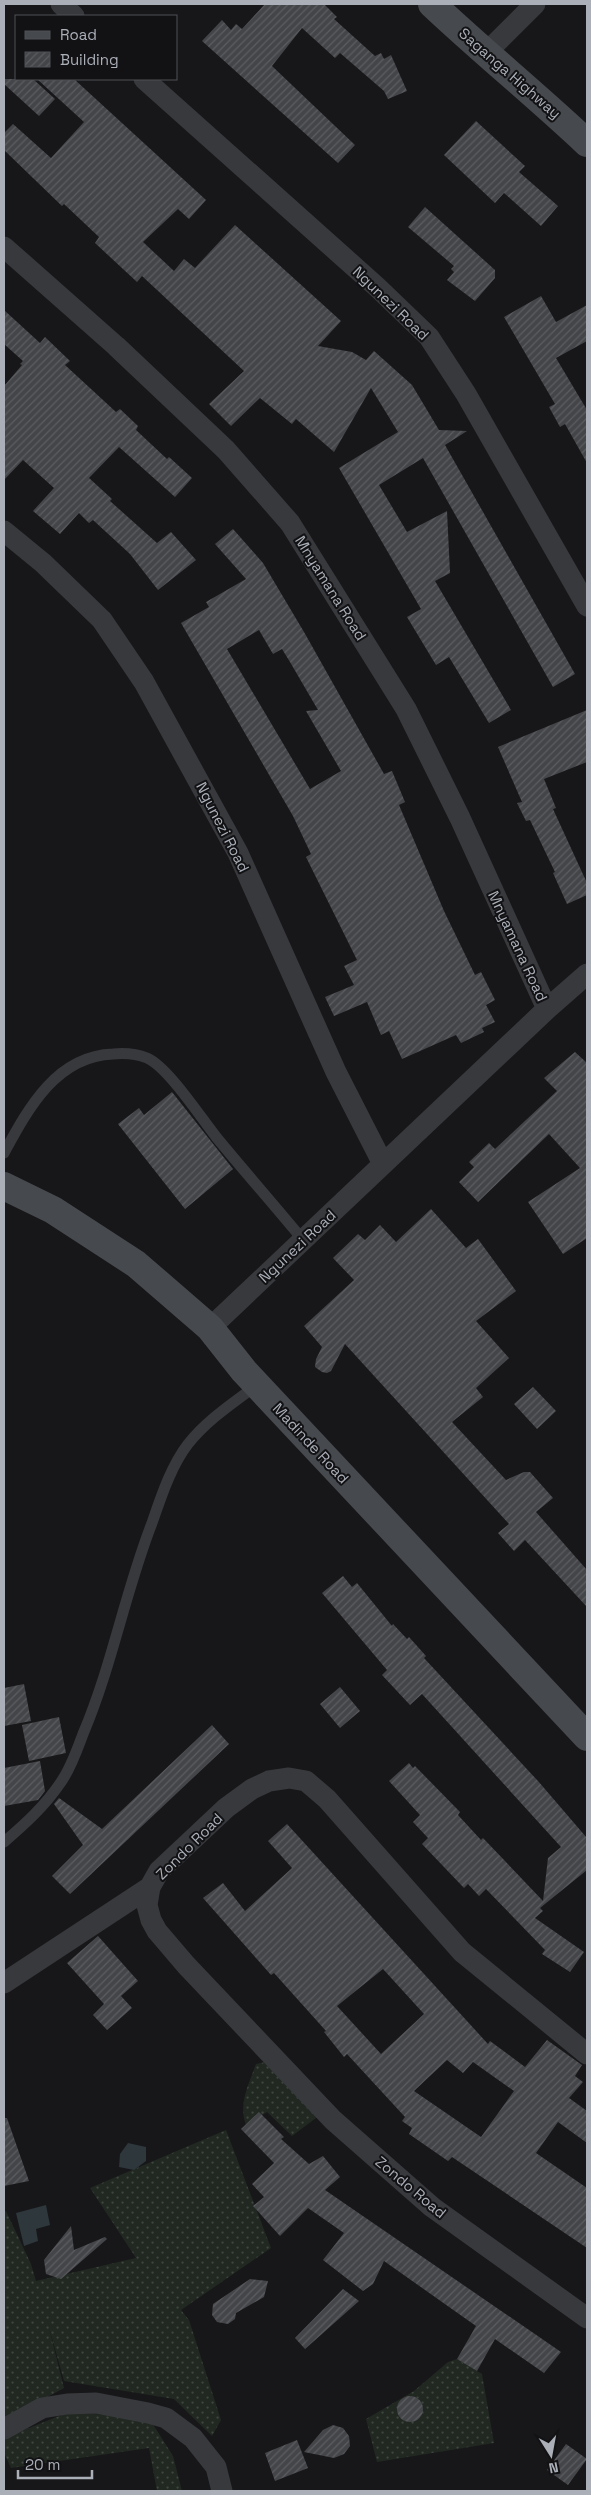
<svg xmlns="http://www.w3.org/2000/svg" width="591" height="2495" font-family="'Space Grotesk',sans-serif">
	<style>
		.grass { fill: url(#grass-dots) }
		.water { fill: #2e373c }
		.building { fill: url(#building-hatch); fill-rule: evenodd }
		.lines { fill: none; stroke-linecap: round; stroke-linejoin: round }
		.lane { stroke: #38393d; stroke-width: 11 }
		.street { stroke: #38393d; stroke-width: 21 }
		.secondary { stroke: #46494d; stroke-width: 28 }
		.labels { text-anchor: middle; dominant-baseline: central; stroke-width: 4; stroke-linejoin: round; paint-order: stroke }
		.street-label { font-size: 15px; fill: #aaafb8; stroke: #121214 }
	</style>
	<defs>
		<pattern id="grass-dots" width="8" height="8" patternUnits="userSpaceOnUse" patternTransform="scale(1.25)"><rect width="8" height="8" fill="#212821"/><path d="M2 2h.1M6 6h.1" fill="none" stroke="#3f453f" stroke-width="1.8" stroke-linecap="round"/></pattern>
		<pattern id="building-hatch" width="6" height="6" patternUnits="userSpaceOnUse" patternTransform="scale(1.25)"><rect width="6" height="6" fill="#444549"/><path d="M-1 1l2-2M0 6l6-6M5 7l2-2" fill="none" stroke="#5c5d61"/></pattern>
	</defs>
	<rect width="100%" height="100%" fill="#171719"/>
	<!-- grass -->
	<path class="grass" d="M270,2061L320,2115L292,2136L267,2112L246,2125C238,2104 249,2084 256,2064Z
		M226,2130L271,2248L181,2310L189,2320L221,2420L212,2436L174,2399L64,2381L48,2324L64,2388L4,2421V2212L6,2211L31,2264L36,2281L136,2258L90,2188Z
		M457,2359L482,2374L494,2443L377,2462L366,2419L414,2391L448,2362Z
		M69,2412L149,2418L173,2456L182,2491H157L149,2448L11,2468L4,2453V2438Z"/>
	<!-- water -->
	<path class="water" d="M128,2143L146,2147V2161L134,2170L119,2167L120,2154Z
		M46,2205L50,2225L36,2229L38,2241L24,2246L16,2213Z"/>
	<!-- building -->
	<path class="building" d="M265,4H324L337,17L334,19L375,56L381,53L384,59L391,55L407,91L388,99L384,91L340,53L335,58L302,28L272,66L355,145L338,163L202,41L222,20L231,30L236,24L242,29Z
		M4,79H33L55,99L39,116L4,84Z
		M37,79H74L206,200L189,219L178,209L143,242L174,271L184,259L195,268L235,225L341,321L318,346L352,352L366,360L374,351L412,385L439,430L467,431L445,445L575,674L553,687L423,458L379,485L407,532L447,511L450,573L435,581L511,710L489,723L449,657L436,665L407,617L421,609L339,468L398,432L371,388L334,452L296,419L292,424L260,398L231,426L209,404L244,371L142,276L137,282L95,243L99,237L64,204L62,206L4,150V133L13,124L51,158L84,122Z
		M476,121L525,166L519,172L558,206L541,226L504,193L495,203L444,155Z
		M425,207L495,270V278L475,301L447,280L454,272L451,269L454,266L408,227Z
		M541,296L556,322L587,305V341L556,358L587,410V463L565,424L560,427L549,407L555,404L504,317Z
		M4,310L40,343L45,337L70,361L65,365L116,412L120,409L138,426L136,430L167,459L169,457L192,478L175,497L119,447L89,478L112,499L110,501L157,543L171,532L196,560L158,590L130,554L93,520L89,523L79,513L60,534L33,511L54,488L23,460L4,480V386L22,365L20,364L23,361L4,344Z
		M233,529L263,563L304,632L384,774L392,771L405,802L399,805L444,911L475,975L481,972L495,1000L486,1005L495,1022L482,1028L484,1032L461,1043L456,1035L402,1059L389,1031L381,1035L367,1002L334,1016L325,997L354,985L344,966L357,960L306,857L311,854L293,816L181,623L209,607L206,602L246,579L215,544ZM259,630L273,654L282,649L290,662L318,710L306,711L341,771L310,789L227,649Z
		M587,710V762L544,779L556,808L553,809L587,883V895L567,904L553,873L555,872L530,820L526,821L517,803L522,802L498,747Z
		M575,1052L587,1063V1238L563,1254L528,1202L580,1168L549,1134L478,1202L459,1182L474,1167L469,1162L489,1143L495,1149L557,1091L544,1078Z
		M172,1092L233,1169L185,1209L118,1124L139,1108L144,1115Z
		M431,1209L466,1248L478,1239L516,1291L476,1321L509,1358L476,1388L483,1397L452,1422L506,1480L524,1472H530L553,1498L536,1512L587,1570V1607L525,1540L514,1551L498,1533L509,1524L345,1344L331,1371L327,1373L322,1372L315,1367L316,1359L322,1347L304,1326L354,1280L333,1258L358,1234L365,1240L380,1225L396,1242Z
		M533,1387L556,1411L537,1429L514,1404Z
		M343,1576L352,1587L357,1583L392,1626L393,1624L407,1639L409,1637L426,1656L424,1658L538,1781L587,1838V1870L540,1908L543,1911L535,1918L584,1952L570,1972L542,1954L545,1950L486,1889L479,1896L468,1884L464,1888L422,1844L428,1838L413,1822L420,1815L389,1781L409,1763L413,1768L415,1766L460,1812L458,1815L481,1840L483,1838L543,1901L548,1858L561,1847L422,1694L410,1705L382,1675L387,1670L322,1593Z
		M24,1684L31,1721L4,1726V1688Z
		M340,1687L360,1711L340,1728L320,1704Z
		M59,1717L66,1753L29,1761L22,1725Z
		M212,1725L229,1744L70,1894L52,1876L83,1845L54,1804L59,1798L102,1829Z
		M40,1761L45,1791L38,1800L4,1806V1768Z
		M287,1824L488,2044L490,2041L525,2067L547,2040L582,2065L575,2076L583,2082L569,2098L587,2111V2143L558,2122L536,2153L587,2188V2248L452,2157L448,2161L409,2134L412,2128L402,2121L405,2117L347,2054L344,2057L324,2032L326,2031L274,1973L271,1975L203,1898L223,1883L245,1911L292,1868L268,1841ZM383,1969L424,2014L381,2054L337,2006ZM447,2060L463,2073L473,2062L514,2091L481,2137L414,2091Z
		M98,1936L138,1981L121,1996L132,2008L107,2030L93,2015L104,2004L67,1963Z
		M259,2112L284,2137L281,2139L309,2164L323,2156L340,2177L325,2190L561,2352L544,2373L495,2339L477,2371L457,2359L476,2326L384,2261L373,2284L363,2291L323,2260L344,2233L308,2208L280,2236L253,2206L264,2197L252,2184L274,2163L241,2129Z
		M4,2118H7L29,2181L4,2186Z
		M71,2226L74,2250L105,2237L107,2239L61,2279L46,2274L44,2260Z
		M250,2279L268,2281L264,2297L236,2313L235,2319L228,2324L217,2322L212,2315L213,2304Z
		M343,2289L359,2301L305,2349L295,2338Z
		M397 2409a13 13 0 1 1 26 0a13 13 0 1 1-26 0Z
		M333,2425L343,2428L349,2436L350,2446L344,2454L334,2458L304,2452L323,2430Z
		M297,2440L308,2468L275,2481L265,2453Z
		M566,2444L587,2459L568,2485L547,2470Z"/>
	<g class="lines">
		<!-- lane -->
		<path class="lane" d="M4,1153C28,1109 56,1056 113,1054C124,1053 137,1054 147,1058C168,1067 201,1118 217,1138C245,1172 275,1206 303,1240
			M4,1842C25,1824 45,1806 61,1782C71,1768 77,1750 83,1734C112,1666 125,1592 152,1523C161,1497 171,1466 188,1444C207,1420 233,1403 257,1385"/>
		<!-- street -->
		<path class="street" d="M61,4L74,16
			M485,54L535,4
			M144,79L377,287L429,337L466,394L587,606
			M4,247L116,346L226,450L290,523L406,709L460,818L547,1009
			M4,531L43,563L102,620L144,682L238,853L336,1072L383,1164
			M210,1328L547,1009L587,974
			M4,1983L150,1887
			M587,2054L462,1952L327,1799L306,1781L289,1778L269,1781L252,1789L226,1808L159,1871L150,1887L147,1905L151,1920L157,1931L186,1965L333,2120L432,2207L587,2318
			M4,2429L42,2408L67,2404L96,2403L148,2413L166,2418L193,2438L216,2467L222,2491"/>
		<!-- secondary -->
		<path class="secondary" d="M432,4C483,52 536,95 587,143
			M4,1186L53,1210L136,1264L210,1328L244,1371L587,1737"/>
	</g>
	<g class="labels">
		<!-- street labels -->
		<g class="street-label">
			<text transform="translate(510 73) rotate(41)">Saganga Highway</text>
			<text transform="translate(391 303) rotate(44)">Ngunezi Road</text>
			<text transform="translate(331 588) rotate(58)">Mnyamana Road</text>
			<text transform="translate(223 827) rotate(63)">Ngunezi Road</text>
			<text transform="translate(518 946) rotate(65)">Mnyamana Road</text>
			<text transform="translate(297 1246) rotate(-43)">Ngunezi Road</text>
			<text transform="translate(311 1443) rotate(47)">Madinde Road</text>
			<text transform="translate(189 1846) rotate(-45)">Zondo Road</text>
			<text transform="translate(411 2187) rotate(40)">Zondo Road</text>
		</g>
	</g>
	<!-- border -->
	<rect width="591" height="2495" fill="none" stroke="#aaafb8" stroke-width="10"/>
	<!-- legend -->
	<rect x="15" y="15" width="162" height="65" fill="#121214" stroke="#4f5156"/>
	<rect x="25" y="31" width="25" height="8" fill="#46494d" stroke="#4f5156"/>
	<text x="60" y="40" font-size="15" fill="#aaafb8">Road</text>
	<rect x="25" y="52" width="25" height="15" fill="url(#building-hatch)" stroke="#4f5156"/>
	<text x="60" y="65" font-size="15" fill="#aaafb8">Building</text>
	<!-- north arrow -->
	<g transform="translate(551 2455) rotate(169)" stroke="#121214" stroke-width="4" paint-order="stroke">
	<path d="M0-4L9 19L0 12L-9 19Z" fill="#aaafb8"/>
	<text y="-8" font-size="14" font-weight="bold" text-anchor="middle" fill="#aaafb8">N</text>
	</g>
	<!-- scale -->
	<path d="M18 2470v8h74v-8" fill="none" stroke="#aaafb8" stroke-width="2.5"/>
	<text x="25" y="2470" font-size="15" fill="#aaafb8" stroke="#121214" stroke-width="4" paint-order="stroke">20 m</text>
</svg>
